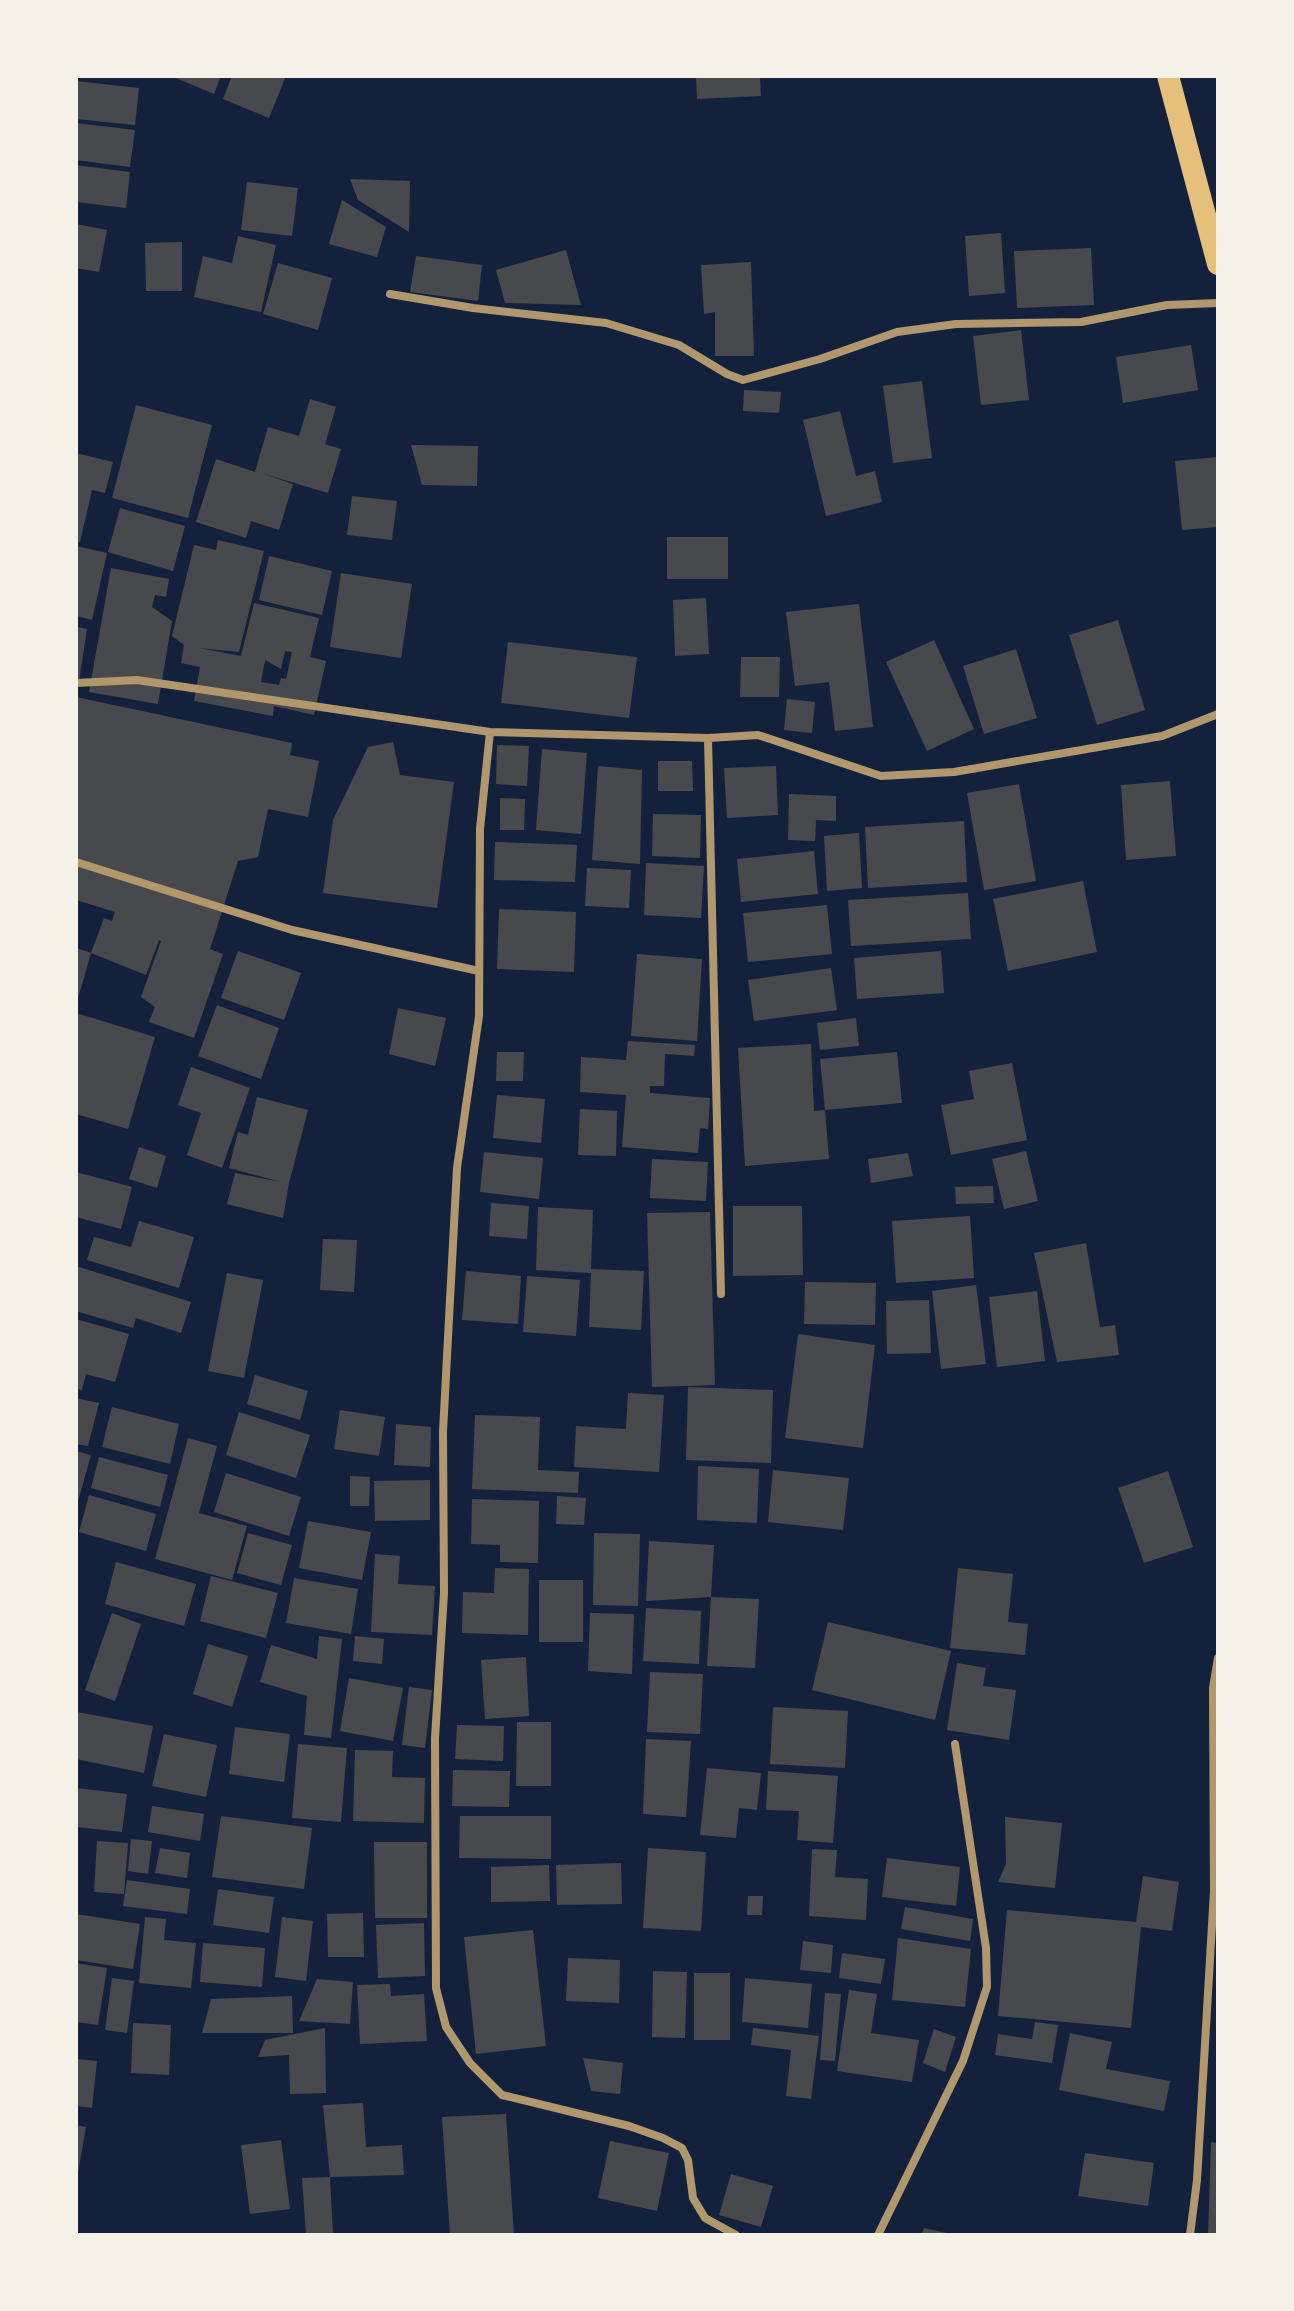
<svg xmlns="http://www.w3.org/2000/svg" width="1294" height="2311" font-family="Figtree,sans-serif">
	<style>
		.building { fill: #48494c; fill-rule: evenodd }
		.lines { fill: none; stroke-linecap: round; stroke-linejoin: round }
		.minor { stroke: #b1986c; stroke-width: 8 }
		.trunk { stroke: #e5c07b; stroke-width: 22 }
	</style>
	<rect width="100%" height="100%" fill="#14213d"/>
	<!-- building -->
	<path class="building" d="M171,76H221L214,94Z
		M232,76H286L269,118L223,99Z
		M696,76H760L761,96L697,99Z
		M76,81L139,88L135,125L76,119Z
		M76,123L135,130L130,167L76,160Z
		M76,165L130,172L126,208L76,202Z
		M350,179L410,181L409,232L358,200Z
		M247,182L298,188L292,236L241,230Z
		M342,200L386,227L377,257L329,244Z
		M76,224L107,230L99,272L76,268Z
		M1001,233L1005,293L969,296L965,236Z
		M238,236L276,245L261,312L194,297L203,256L232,263Z
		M182,242V291H146L145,243Z
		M1091,248L1094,305L1017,308L1014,251Z
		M566,250L581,305L505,303L496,270Z
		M416,256L482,265L478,301L410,292Z
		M751,262L754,356H715V312L704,314L701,265Z
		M278,263L332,278L318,330L263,314Z
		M1021,330L1029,400L981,405L973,336Z
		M1191,345L1198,390L1123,403L1116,357Z
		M922,381L932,458L893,463L883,386Z
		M744,390L781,392L779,413L743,411Z
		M310,399L336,407L325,444L341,449L328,493L261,473L293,484L279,530L251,521L246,538L196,522L216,459L255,472L268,427L299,436Z
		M136,405L212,425L188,518L112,498Z
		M840,411L856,476L875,471L882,502L826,516L803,420Z
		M411,445L478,446L477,486L422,485Z
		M76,453L113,462L105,493L92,490L80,542L76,541Z
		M1217,457L1218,527L1182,530L1175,461Z
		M352,496L397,501L392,540L347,535Z
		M120,508L185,526L173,571L108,552Z
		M667,537H728V579H667Z
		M218,540L264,551L239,652L199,648L241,656L254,603L319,618L310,657L326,661L314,715L274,706L273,716L194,701L200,667L181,663L184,645L172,636L194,545L216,550ZM285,651L292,652L286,679L281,678L279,685L261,682L265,660L281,669Z
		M76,546L107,553L92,620L76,616Z
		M269,556L332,571L322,615L259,600Z
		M111,568L169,579L166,597L155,595L152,607L172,621L158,704L89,692Z
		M341,573L412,584L401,658L330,647Z
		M706,598L709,654L675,656L673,600Z
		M859,604L873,727L835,731L829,682L795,686L786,612Z
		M1118,620L1145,710L1097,725L1069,635Z
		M76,627L87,629L78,688L76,687Z
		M934,640L974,729L927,751L886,662Z
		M508,642L637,657L629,718L501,703Z
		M1016,649L1037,718L984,734L963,666Z
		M741,657H780L779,697H740Z
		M76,697L292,743L290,755L319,761L308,817L268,809L258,857L238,861L210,949L223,954L194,1038L149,1022L155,1007L141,997L161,941L159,940L146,975L91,953L104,918L112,921L115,912L76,900Z
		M787,699L815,702L812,733L784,730Z
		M393,742L400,775L454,782L437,908L323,893L333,820L368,747Z
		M497,745L529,746L527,786L496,784Z
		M542,749L587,753L581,834L536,830Z
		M658,761H692L693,791H658Z
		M598,766L642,770L640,864L592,860Z
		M776,766L778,815L727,818L724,768Z
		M1170,781L1176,856L1126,860L1121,785Z
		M1019,784L1036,881L984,890L967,793Z
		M789,794L836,796V821L816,820L815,841L788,840Z
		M500,798L525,799L524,830H500Z
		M653,814L701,815L700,858L652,856Z
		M964,821L967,882L868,888L865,827Z
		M859,833L862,888L827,891L824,836Z
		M495,842L577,845L575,882L494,880Z
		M814,851L818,894L741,902L737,859Z
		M646,863L704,866L701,918L644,915Z
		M587,868L631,870L629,908L585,906Z
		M1083,881L1097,952L1008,971L993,899Z
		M968,893L971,939L851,946L848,900Z
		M827,905L832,954L748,962L743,913Z
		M499,909L576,912L574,972L497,969Z
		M76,948L91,953L77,1002H76Z
		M238,951L301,973L284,1020L221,998Z
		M941,951L944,993L857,999L854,958Z
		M637,954L702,959L697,1041L631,1036Z
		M831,968L837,1010L754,1021L748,980Z
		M217,1005L279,1028L261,1079L198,1056Z
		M398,1008L446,1018L435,1066L389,1054Z
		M76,1013L155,1037L128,1129L76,1114Z
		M856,1018L859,1046L820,1050L817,1023Z
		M628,1041L695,1045L694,1056L665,1054L664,1086H650V1093L710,1098L708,1129L700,1128L698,1153L622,1147L626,1095L580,1092L581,1057L626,1060Z
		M811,1044L814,1111L825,1110L829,1159L745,1166L738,1048Z
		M497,1052H524L523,1081H496Z
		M897,1052L902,1103L825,1110L820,1059Z
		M1012,1063L1027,1140L951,1155L941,1105L974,1099L969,1071Z
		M191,1067L250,1088L222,1168L187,1155L201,1113L178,1105Z
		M497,1095L545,1099L541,1143L493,1138Z
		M257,1097L308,1110L289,1183L283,1218L227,1204L235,1173L281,1182L229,1168L238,1132L248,1135Z
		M580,1109L617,1111L616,1156L578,1155Z
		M139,1147L166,1156L157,1188L129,1179Z
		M1026,1151L1038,1201L1004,1209L992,1159Z
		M484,1152L543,1158L539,1199L480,1192Z
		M908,1153L913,1176L871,1183L868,1159Z
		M652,1159L708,1162L706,1201L650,1198Z
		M76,1172L132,1187L121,1229L76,1217Z
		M993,1186L994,1203L956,1204L955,1187Z
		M491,1203L529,1206L527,1239L489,1236Z
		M733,1206H802L803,1275L733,1276Z
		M538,1207L593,1210L591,1269L644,1271L641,1330L589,1327L591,1273L536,1270Z
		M710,1212L715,1385L652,1387L647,1213Z
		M970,1216L974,1278L896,1283L892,1221Z
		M139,1221L194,1237L179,1288L87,1260L94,1237L131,1247Z
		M323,1239L357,1240L354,1292L320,1290Z
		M1086,1243L1100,1327L1115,1325L1119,1355L1057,1362L1034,1253Z
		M76,1266L191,1302L181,1333L136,1318L133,1328L76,1311Z
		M466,1271L521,1276L518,1324L462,1320Z
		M227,1273L263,1280L244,1378L208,1371Z
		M527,1276L580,1280L576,1336L523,1332Z
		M805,1282L876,1283L875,1325L804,1324Z
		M976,1285L986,1364L941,1369L932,1291Z
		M1037,1291L1045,1361L997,1367L989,1297Z
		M929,1300L931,1353L887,1354L886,1301Z
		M76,1319L129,1334L115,1382L86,1374L82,1390L76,1389Z
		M798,1334L875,1345L863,1448L785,1438Z
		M255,1375L308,1391L300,1420L247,1404Z
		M688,1387L773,1390L771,1463L686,1460Z
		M628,1393L664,1395L659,1472L574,1467L576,1426L626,1429Z
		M76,1398L99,1403L88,1446L76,1444Z
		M112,1407L179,1424L170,1464L102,1447Z
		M340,1410L385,1417L379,1456L334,1449Z
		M239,1412L310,1435L296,1478L226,1455Z
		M475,1415L540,1417L538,1470L579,1472L578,1493L472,1489Z
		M396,1424L431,1427L430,1467L394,1465Z
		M188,1438L217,1446L199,1513L247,1526L232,1580L155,1559Z
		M76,1451L91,1455L77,1505H76Z
		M99,1457L168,1475L160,1507L91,1488Z
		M698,1466L759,1469L757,1523L697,1520Z
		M773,1470L849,1478L843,1530L768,1522Z
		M1168,1471L1193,1547L1144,1563L1118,1488Z
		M226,1473L301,1497L289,1536L214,1512Z
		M350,1476L370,1477L369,1506H350Z
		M430,1480V1520L375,1521L374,1481Z
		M89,1495L156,1514L146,1551L79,1532Z
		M557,1496L586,1498L584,1525L556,1524Z
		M472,1499L539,1501L538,1563L500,1562V1545L471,1544Z
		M308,1521L371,1532L362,1580L299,1568Z
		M248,1533L292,1545L281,1585L237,1573Z
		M594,1533L640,1534L638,1606L593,1605Z
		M649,1541L714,1545L711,1597L646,1601Z
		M375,1554L400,1556L398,1584L435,1586L432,1635L371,1632Z
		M116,1562L196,1584L184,1626L105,1604Z
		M495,1568L529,1569L528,1635L462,1633L463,1592L494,1593Z
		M958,1568L1013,1574L1008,1622L1028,1624L1025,1655L950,1648Z
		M211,1576L278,1593L266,1638L200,1621Z
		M294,1578L358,1589L351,1634L286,1623Z
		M539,1580H583V1642H539Z
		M711,1597L759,1599L755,1668L707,1666Z
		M646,1608L701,1611L699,1664L643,1661Z
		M112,1613L141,1624L115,1701L85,1690Z
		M590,1613L634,1614L632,1674L588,1671Z
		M828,1622L951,1651L935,1720L812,1690Z
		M319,1636L342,1639L331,1738L304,1735L307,1696L260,1682L271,1645L317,1659Z
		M355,1636L384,1639L382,1664L353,1661Z
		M208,1644L248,1656L232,1707L193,1694Z
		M526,1657L529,1716L485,1719L481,1660Z
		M957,1663L986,1668L983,1686L1016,1690L1009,1740L947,1730Z
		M650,1672L703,1674L700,1734L647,1732Z
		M349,1678L403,1688L393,1741L340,1731Z
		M409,1687L432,1690L425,1748L402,1745Z
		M773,1707L848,1711L845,1768L770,1764Z
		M77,1712L153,1726L144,1773L76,1759Z
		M517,1722H551V1786H516Z
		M457,1725L504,1726L503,1761L455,1759Z
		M235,1727L290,1734L284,1782L229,1774Z
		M164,1734L217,1745L206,1797L152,1786Z
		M646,1739L691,1741L686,1817L643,1814Z
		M298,1744L347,1748L341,1822L292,1818Z
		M355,1750L393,1751L392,1777L425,1778L424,1823L353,1821Z
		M707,1768L761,1773L757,1810L739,1808L736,1838L700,1835Z
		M453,1770L510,1771L509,1807L452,1806Z
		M768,1771L838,1776L833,1843L797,1840L799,1811L766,1810Z
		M76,1788L127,1794L122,1832L76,1827Z
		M152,1806L204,1814L200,1841L148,1832Z
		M221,1816L312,1828L304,1889L212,1877Z
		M460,1816H551V1859L459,1858Z
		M1005,1817L1062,1823L1055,1888L998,1882L1006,1864Z
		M131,1839L152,1841L148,1874L128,1871Z
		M97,1841L128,1843L124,1894L94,1892Z
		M374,1842H427V1918H375Z
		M160,1848L190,1853L187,1878L155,1873Z
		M648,1848L706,1852L701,1931L643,1928Z
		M812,1849L837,1850L835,1877L868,1879L866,1920L809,1916Z
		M887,1858L960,1867L956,1906L882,1897Z
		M621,1863L622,1904L557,1905L556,1865Z
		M549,1865L550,1901L491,1902V1867Z
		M1143,1876L1179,1882L1172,1931L1141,1927L1131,2028L998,2016L1007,1910L1136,1922Z
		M127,1880L190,1889L187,1914L123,1906Z
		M218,1889L274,1897L269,1933L213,1925Z
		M748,1896H763L762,1915H747Z
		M905,1907L973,1919L970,1941L901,1929Z
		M363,1913L364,1957H328L327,1914Z
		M76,1914L140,1924L133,1969L76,1960Z
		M145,1917L166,1919L164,1940L196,1943L191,1988L139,1983Z
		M282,1917L313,1921L306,1981L275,1977Z
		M424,1923L425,1976L378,1978L376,1925Z
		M533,1930L546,2046L476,2054L464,1937Z
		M898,1938L971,1949L965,2007L892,2000Z
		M803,1941L833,1945L831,1973L800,1970Z
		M203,1943L265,1948L262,1987L200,1982Z
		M842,1953L885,1959L881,1984L839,1978Z
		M568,1958L620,1960L619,2003L566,2001Z
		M76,1963L107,1968L98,2025L76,2022Z
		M653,1971L687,1972L685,2038L652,2037Z
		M694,1973H730V2040H694Z
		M112,1978L134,1981L127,2033L105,2030Z
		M745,1978L812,1984L808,2028L742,2022Z
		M317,1979L353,1982L350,2024L299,2021Z
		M390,1984L391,1996L424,1994L427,2041L360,2044L357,1985Z
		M849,1990L877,1994L871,2033L919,2040L912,2082L837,2071Z
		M825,1993L841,1994L835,2061L820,2060Z
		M292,1996L293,2033H202L211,1999Z
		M1035,2022L1058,2025L1052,2063L995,2055L998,2034L1032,2039Z
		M133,2023L171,2025L169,2075L131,2073Z
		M325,2028L326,2093L290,2094L289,2055L258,2057L265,2040Z
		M753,2028L819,2036L811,2099L786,2096L791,2050L751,2045Z
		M934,2029L956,2037L945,2072L923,2063Z
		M1070,2033L1112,2042L1106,2069L1170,2081L1164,2111L1059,2090Z
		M583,2058L623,2063L620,2094L591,2091Z
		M76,2059L97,2061L92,2108L76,2106Z
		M363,2103L366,2147L402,2145L404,2175L330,2177L323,2105Z
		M506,2114L514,2235H450L442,2117Z
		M76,2125L86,2127L78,2173H76Z
		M281,2140L290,2209L250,2214L241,2145Z
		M610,2141L669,2153L657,2211L598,2198Z
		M1211,2142L1218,2143V2235H1208Z
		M1085,2153L1154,2163L1148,2206L1078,2196Z
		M731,2174L773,2186L761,2227L719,2215Z
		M330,2177L333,2235H306L302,2178Z
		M924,2228L951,2234V2235H921Z"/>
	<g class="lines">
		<!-- minor -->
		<path class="minor" d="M390,294L473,308L606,323L679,345L727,374L743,380L820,359L897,332L956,324L1081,322L1167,305L1218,303
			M76,683L137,680L490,732L708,738L758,735L881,776L954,772L1162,736L1218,714
			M490,732L480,829L479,1016L457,1168L443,1432L444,1593L435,1738L436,1988L446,2027L470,2063L502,2095L629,2126L663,2138L682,2148L688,2160L693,2198L705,2218L736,2235
			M708,738L721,1294
			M76,862L292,930L479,971
			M878,2235L963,2061L987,1987L986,1948L955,1744
			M1190,2235L1197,2180L1214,1891L1213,1688L1218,1658"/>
		<!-- trunk -->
		<path class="trunk" d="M1168,76L1218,264"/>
	</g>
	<!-- border -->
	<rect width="1294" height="2311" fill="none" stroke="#f6f1e7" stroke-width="156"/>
</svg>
